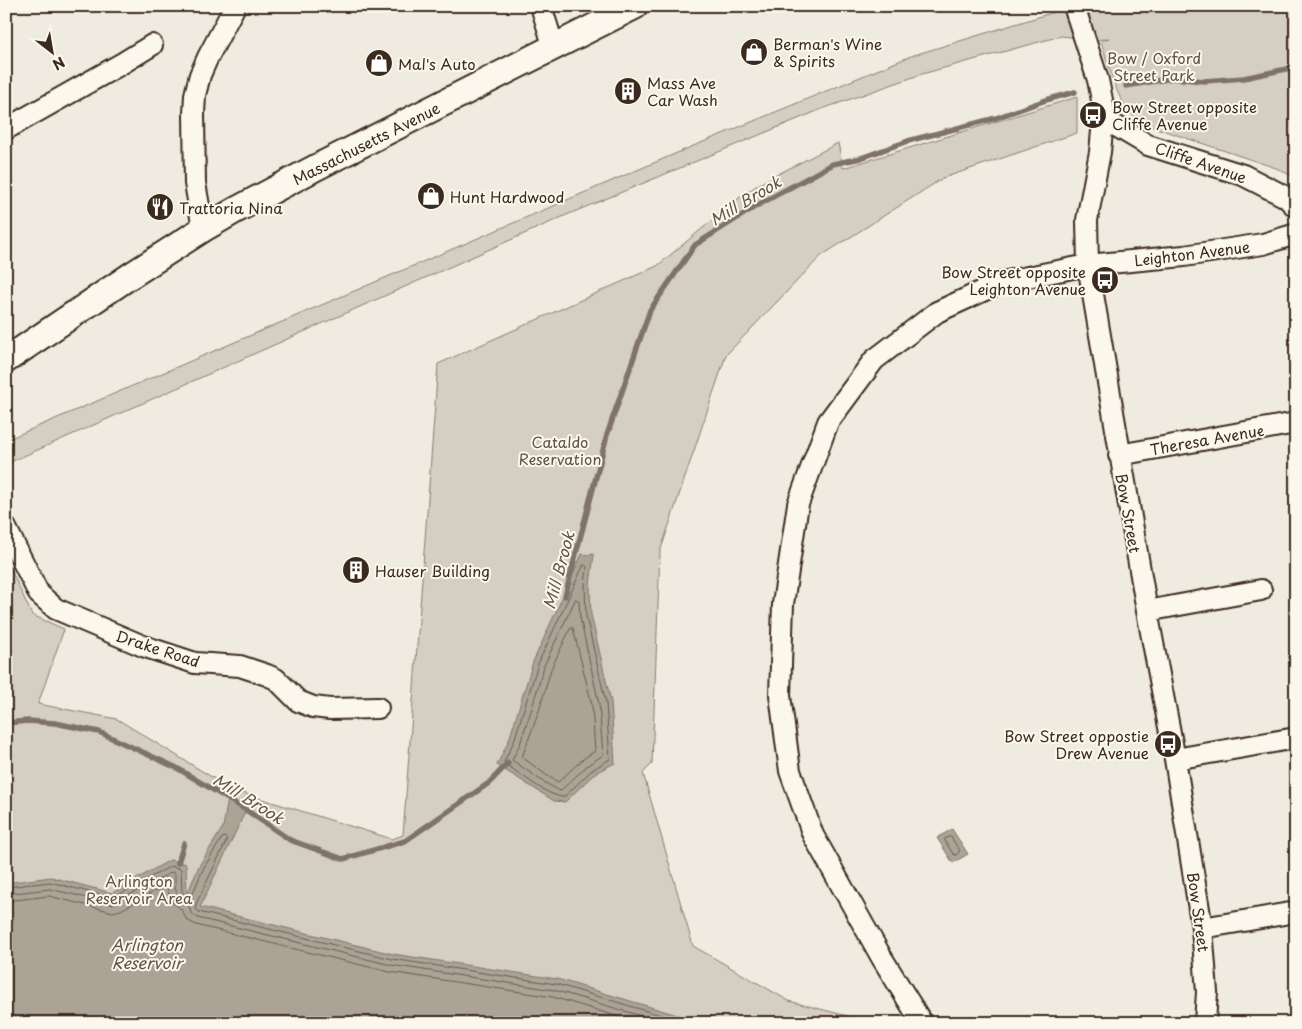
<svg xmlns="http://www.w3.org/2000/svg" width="1302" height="1029" font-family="'Playpen Sans',sans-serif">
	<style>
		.green { fill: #d5cec3; stroke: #887c70 }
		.water { fill: #aca397; stroke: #7f7367 }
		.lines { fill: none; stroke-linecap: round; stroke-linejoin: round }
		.shore { stroke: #685a4e; stroke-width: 1 }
		.stream { stroke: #7f7367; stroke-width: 5.5 }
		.minor-casing { stroke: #3b2a1e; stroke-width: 24 }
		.major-casing { stroke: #3b2a1e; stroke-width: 29 }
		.minor { stroke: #fbf7ec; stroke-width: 20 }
		.major { stroke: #fbf7ec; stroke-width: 25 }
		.labels { text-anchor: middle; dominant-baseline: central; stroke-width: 4; stroke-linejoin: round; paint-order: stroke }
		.poi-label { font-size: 15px; fill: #3b2a1e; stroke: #fbf7ec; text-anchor: start }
		.park-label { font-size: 15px; fill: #625347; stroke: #fbf7ec }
		.street-label { font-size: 15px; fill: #3b2a1e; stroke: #fbf7ec }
		.water-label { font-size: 16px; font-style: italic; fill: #635448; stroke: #fbf7ec }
	</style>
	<rect width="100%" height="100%" fill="#f0ebe0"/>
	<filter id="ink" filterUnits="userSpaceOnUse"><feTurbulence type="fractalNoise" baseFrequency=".02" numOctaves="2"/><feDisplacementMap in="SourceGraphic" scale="10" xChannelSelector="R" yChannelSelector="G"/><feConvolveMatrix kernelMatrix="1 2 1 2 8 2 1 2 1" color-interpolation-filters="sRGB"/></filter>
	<g filter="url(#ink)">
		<!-- green -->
		<path class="green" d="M1074,6H1296V178L1276,168L1153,127C1146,124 1139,121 1133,116C1116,100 1108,63 1101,41L1109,38L1098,40L1061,36L922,74L822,109L569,214L6,464V440L691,147L911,56Z
			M1077,97V133L943,178L821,256L726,355L660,552L652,764L643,773L693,946L789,1001L875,1023H824L801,1018L803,1023H6V559L32,615L64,629L38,704L117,719L233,790L392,839L403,835L438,364L657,266L739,198L759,184L838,143L843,168Z"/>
		<!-- water -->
		<path class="water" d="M582,554L588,555L594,554L590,585L591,615L611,702L615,763L595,773L565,802L554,801L497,765L509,740L533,662Z
			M228,799L246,810L200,907L393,954L557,979L704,1023H6V883L51,877L112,893L170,860L186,864L187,894L199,866L223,827Z
			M952,829L968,854L953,863L937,838Z"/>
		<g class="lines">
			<!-- shore -->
			<path class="shore" d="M584,565L587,567L585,585L586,616L606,703L610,759L592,770L564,797C548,797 520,773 505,764L504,762L514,741L538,664Z
				M576,599L579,601L580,617L599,704L603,755L588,765L560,791L542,781L512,760L520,744L532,708L544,666Z
				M573,628L592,705L595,751L583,759L558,782L546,775L522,757L539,711L551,669L570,629Z
				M949,837H951L960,851L956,855L953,854L945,841V839Z
				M6,887L50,882L113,898L171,866L181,869L182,891L185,895L189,896L193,893L203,869L222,838L225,837L227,840L196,904V909L199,912L392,959L556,984L687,1023
				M6,894L50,889L113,904L172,872L175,874C175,888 174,898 188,903L191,913L198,918L391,965L554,990L665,1023
				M6,901L49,896L113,912L121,910L166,885L172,902L181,909L187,920L196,925L390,972L553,997L639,1023"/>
			<!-- stream -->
			<path class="stream" d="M1126,86L1173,78L1204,81L1244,78L1296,67
				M565,596L607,435L650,310L695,245L758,205L833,164L861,158L908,141L996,118L1046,100L1075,92
				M6,723L28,721L55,723L99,732L177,768L246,810L290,840L343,859L405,841L489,783L508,763
				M178,863L184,843"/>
			<!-- minor casing -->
			<g class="minor-casing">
				<path id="minor" d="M541,6L554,48
					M1074,6L1098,80L1104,110L1100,152L1087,220L1088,265L1147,611L1175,759L1202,928L1207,992L1205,1023
					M1104,119L1148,145L1243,175L1286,197L1296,207
					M6,129L121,64L152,45
					M203,229L195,183L194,114L195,95L200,75L208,57L235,6
					M1119,455L1296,423
					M6,528L39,594L56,609L143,646L195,663L240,666L267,675L276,679L298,701L313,707L330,709L378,708
					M1147,611L1261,590
					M1175,759L1296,738
					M1202,928L1296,912
					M922,1023L882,958L813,835L790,771L780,695L783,604L798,504L828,422L874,360L937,312L1002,282L1088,265L1184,256L1263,244L1296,234"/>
			</g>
			<!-- major casing -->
			<g class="major-casing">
				<path id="major" d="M6,360L130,276L203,229L236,210L315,168L635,6"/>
			</g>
			<!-- minor -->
			<use href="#minor" class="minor"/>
			<!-- major -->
			<use href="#major" class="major"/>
		</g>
	</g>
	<!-- icons -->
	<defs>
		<g id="shop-disc" transform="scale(1.4375)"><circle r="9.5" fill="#3b2a1e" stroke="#fbf7ec"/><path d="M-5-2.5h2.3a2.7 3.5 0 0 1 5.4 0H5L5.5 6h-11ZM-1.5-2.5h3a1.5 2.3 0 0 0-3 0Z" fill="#fff"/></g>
		<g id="building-disc" transform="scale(1.4375)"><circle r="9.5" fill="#3b2a1e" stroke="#fbf7ec"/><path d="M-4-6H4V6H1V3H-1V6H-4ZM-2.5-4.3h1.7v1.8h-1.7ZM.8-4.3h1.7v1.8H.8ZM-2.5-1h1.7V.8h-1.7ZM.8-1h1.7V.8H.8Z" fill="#fff"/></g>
		<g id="bus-disc" transform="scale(1.4375)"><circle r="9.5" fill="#3b2a1e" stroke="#fbf7ec"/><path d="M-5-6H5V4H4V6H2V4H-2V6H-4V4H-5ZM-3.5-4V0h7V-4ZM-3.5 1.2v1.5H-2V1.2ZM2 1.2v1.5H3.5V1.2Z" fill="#fff"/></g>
		<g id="restaurant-disc" transform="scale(1.4375)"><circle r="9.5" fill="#3b2a1e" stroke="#fbf7ec"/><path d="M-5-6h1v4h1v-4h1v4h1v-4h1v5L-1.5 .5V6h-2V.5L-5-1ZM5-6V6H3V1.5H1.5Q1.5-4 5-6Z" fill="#fff"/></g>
	</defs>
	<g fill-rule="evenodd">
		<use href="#shop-disc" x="754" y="52"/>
		<use href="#shop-disc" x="379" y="63"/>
		<use href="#building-disc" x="628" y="91"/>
		<use href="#bus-disc" x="1093" y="115"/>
		<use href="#shop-disc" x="431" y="196"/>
		<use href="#restaurant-disc" x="160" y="207"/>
		<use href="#bus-disc" x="1105" y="280"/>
		<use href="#building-disc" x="356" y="570"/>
		<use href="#bus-disc" x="1168" y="744"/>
	</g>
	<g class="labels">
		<!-- poi labels -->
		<g class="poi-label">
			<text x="773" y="43">Berman's Wine<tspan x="773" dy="17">&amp; Spirits</tspan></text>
			<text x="398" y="63">Mal's Auto</text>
			<text x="647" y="82">Mass Ave<tspan x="647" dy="17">Car Wash</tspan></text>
			<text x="1112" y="106">Bow Street opposite<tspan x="1112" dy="17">Cliffe Avenue</tspan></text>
			<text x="450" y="196">Hunt Hardwood</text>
			<text x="179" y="207">Trattoria Nina</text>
			<text x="1086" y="271" text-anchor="end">Bow Street opposite<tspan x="1086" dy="17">Leighton Avenue</tspan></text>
			<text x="375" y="570">Hauser Building</text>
			<text x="1149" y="735" text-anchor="end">Bow Street oppostie<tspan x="1149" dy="17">Drew Avenue</tspan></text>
		</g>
		<!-- park labels -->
		<g class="park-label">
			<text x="1154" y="57">Bow / Oxford<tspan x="1154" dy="17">Street Park</tspan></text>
			<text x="560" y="441">Cataldo<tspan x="560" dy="17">Reservation</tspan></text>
			<text x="139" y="880">Arlington<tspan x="139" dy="17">Reservoir Area</tspan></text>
		</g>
		<!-- street labels -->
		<g class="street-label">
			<text transform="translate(366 143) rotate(-27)">Massachusetts Avenue</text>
			<text transform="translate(1201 162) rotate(19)">Cliffe Avenue</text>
			<text transform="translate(1192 253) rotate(-7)">Leighton Avenue</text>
			<text transform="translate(1207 439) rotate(-10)">Theresa Avenue</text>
			<text transform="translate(1129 513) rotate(80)">Bow Street</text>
			<text transform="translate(158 648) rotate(18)">Drake Road</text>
			<text transform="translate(1199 912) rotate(82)">Bow Street</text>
		</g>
		<!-- water labels -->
		<g class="water-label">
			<text transform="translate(745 200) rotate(-31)">Mill Brook</text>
			<text transform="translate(558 570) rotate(-75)">Mill Brook</text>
			<text transform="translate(249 798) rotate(32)">Mill Brook</text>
			<text x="147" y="944">Arlington<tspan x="147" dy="18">Reservoir</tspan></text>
		</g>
	</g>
	<!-- margin -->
	<rect width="1302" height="1029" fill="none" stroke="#fbf7ec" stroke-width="25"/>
	<rect x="12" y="12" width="1277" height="1004" fill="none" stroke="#3b2a1e" stroke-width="2" filter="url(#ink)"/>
	<!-- north arrow -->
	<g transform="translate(52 52) rotate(149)" stroke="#fbf7ec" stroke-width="4" paint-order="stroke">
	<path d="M0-4L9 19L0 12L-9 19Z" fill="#3b2a1e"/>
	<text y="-8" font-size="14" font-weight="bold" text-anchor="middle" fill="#3b2a1e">N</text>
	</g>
</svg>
